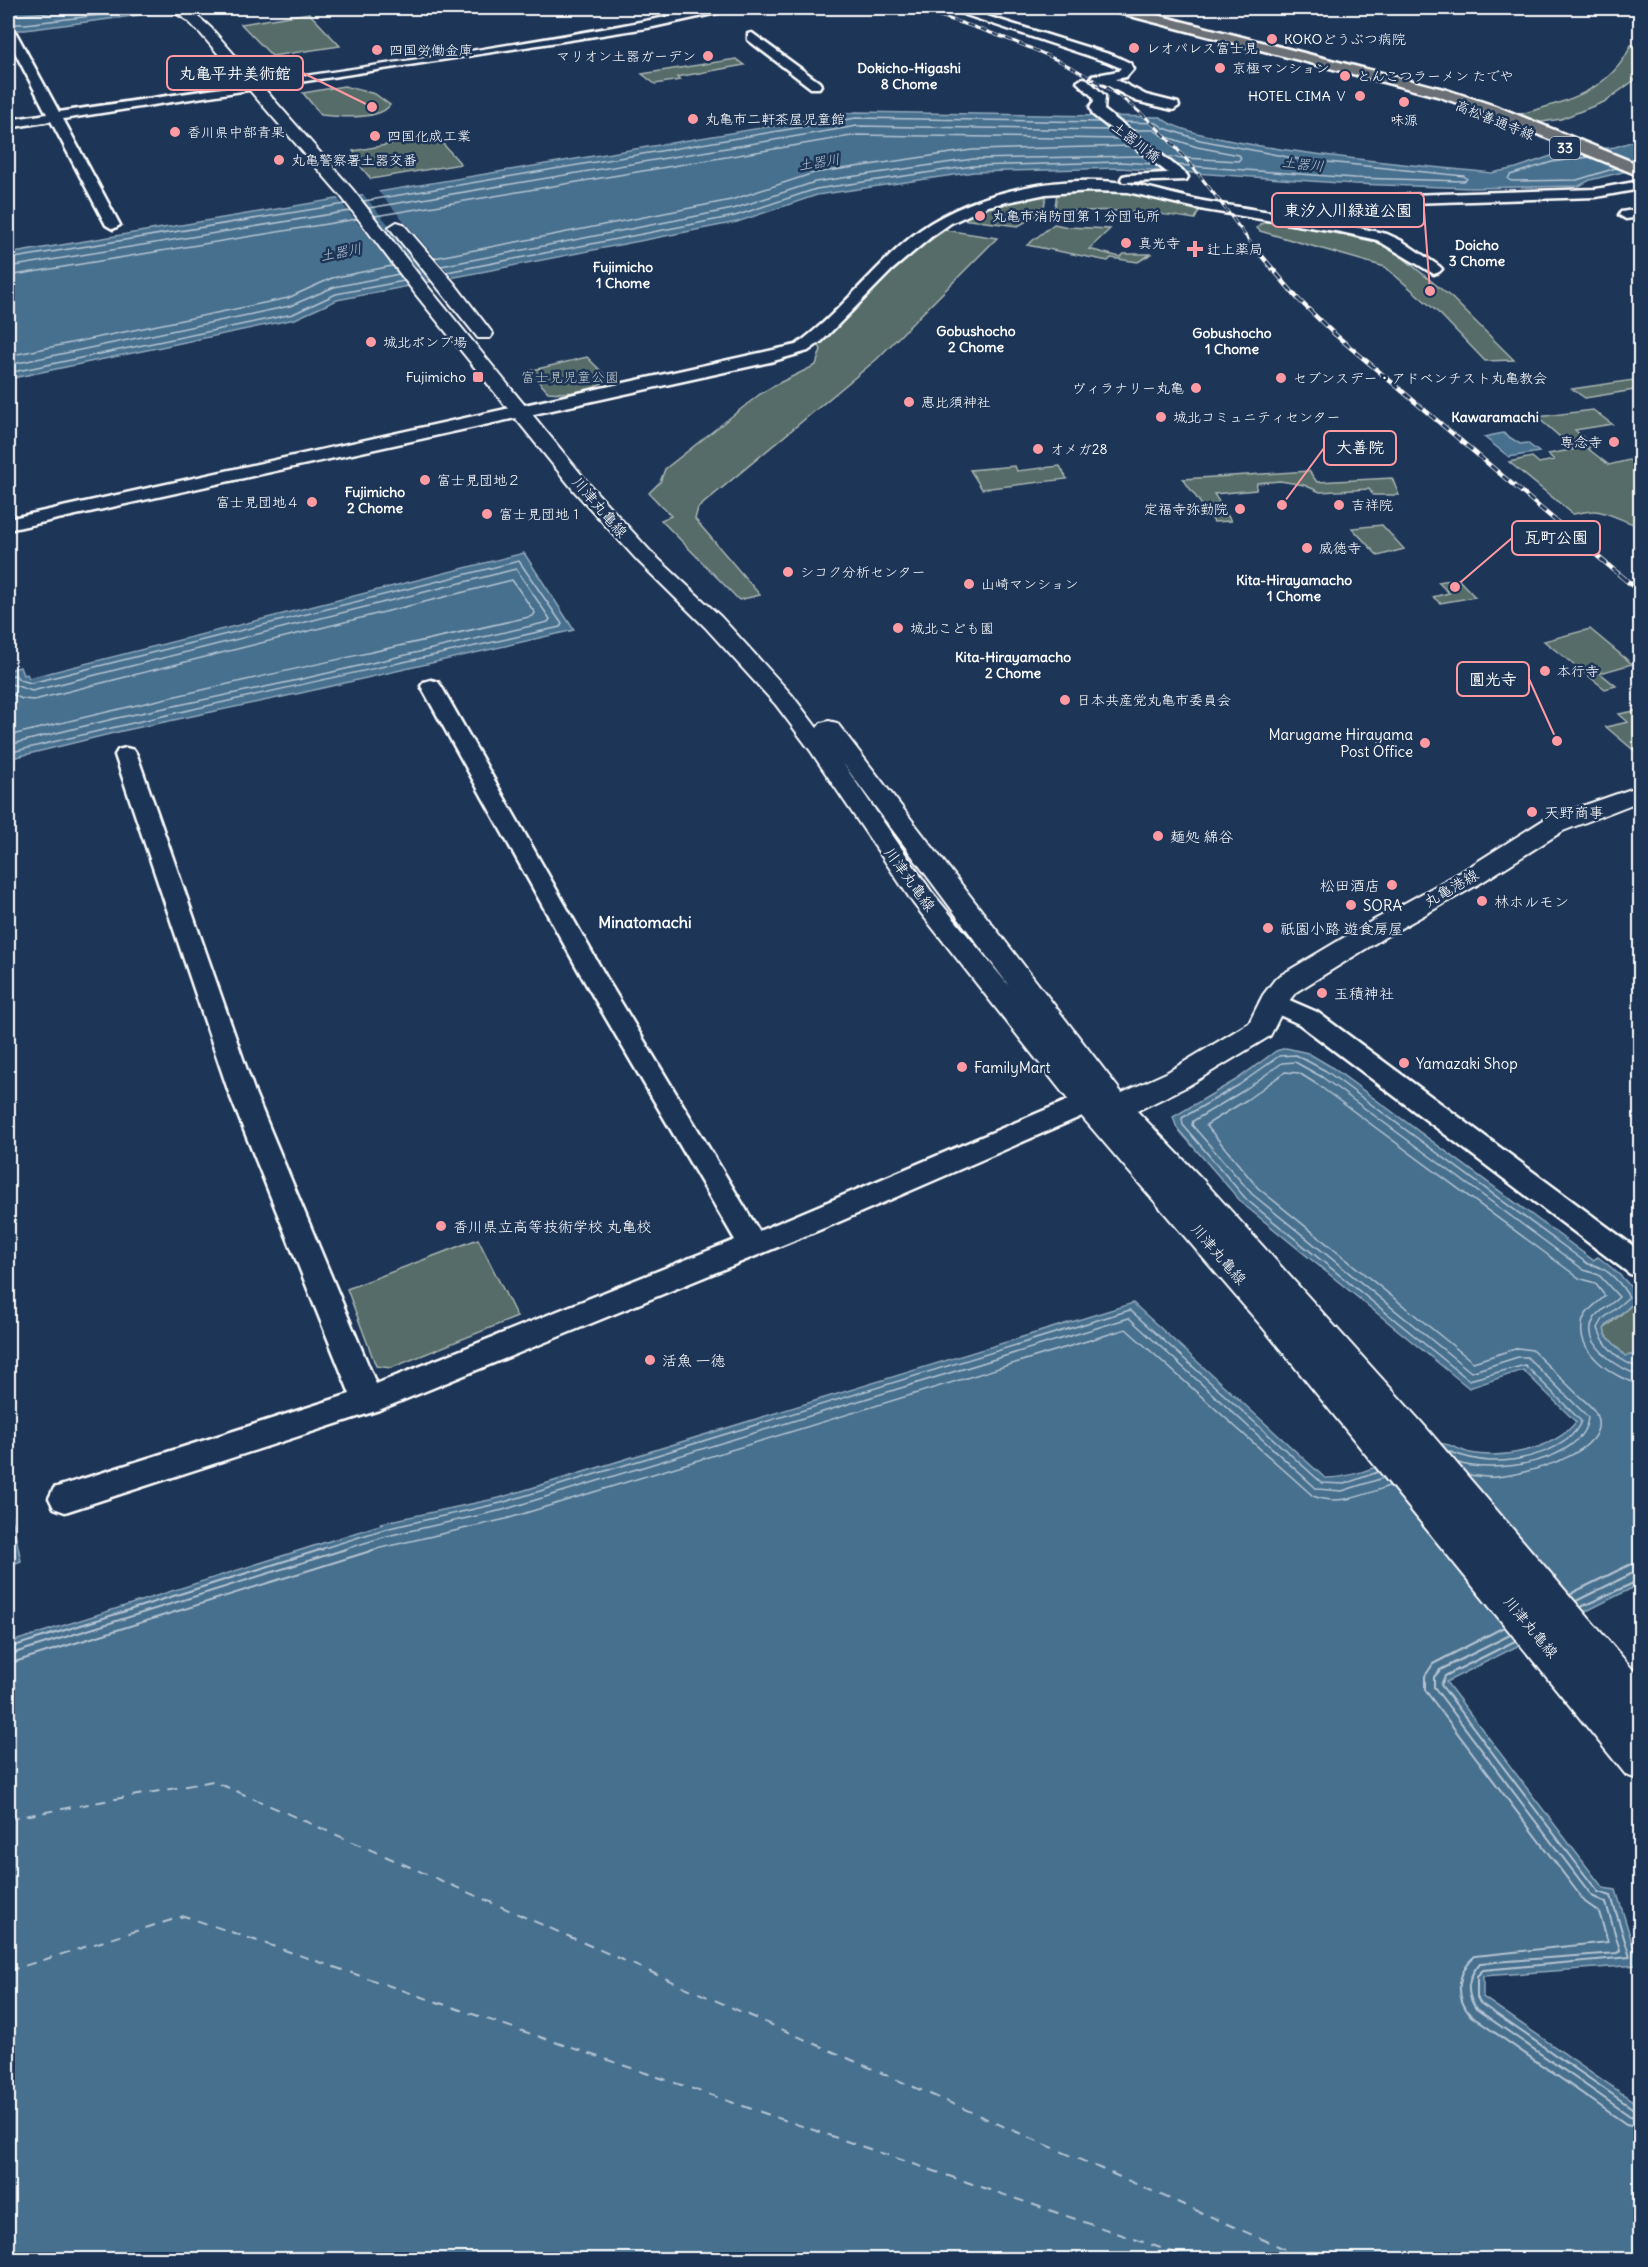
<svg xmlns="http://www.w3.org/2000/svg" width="1648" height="2267" font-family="Delius,'Klee One',sans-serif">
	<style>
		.green { fill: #556c68; stroke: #aab6b4; stroke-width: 1.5 }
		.water { fill: #476f8f; stroke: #91a9bc; stroke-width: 1.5 }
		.pier { fill: #1d3557 }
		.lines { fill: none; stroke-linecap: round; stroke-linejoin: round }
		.shore-far1 { stroke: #b5c5d2; stroke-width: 1.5 }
		.shore { stroke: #b5c5d2; stroke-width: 2 }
		.ferry { stroke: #b5c5d2; stroke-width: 2; stroke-dasharray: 10 8; stroke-linecap: butt }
		.tertiary-casing { stroke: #fff; stroke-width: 5 }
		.secondary-casing { stroke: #fff; stroke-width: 4 }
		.primary-casing { stroke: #fff; stroke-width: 5 }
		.tertiary { fill: #1d3557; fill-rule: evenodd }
		.secondary { fill: #1d3557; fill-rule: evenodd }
		.primary { fill: #6b6f75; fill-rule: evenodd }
		.rail-far2-casing { stroke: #fff; stroke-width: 3 }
		.rail-far1-casing { stroke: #fff; stroke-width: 4.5 }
		.rail-casing { stroke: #fff; stroke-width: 5 }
		.rail-far2 { stroke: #1d3557; stroke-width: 2; stroke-dasharray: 7; stroke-linecap: butt }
		.rail-far1 { stroke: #1d3557; stroke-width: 3; stroke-dasharray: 8; stroke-linecap: butt }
		.rail { stroke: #1d3557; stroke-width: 4; stroke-dasharray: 11; stroke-linecap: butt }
		.poi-dot { fill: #ff9aa2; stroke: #1d3557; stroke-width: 2 }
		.labels { text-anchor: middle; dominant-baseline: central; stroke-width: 5; stroke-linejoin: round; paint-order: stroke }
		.far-poi-label { font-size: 14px; fill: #fff; stroke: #1d3557; text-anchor: start }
		.far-neighbourhood-label { font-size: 14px; font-weight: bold; fill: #fff; stroke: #1d3557 }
		.far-street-label { font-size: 14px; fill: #fff; stroke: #1d3557 }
		.shield { fill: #1d3557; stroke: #bbc2cd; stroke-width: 1.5 }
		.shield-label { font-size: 14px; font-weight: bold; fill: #fff }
		.far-water-label { font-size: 14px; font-style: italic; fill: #b5c5d2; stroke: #1d3557 }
		.far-park-label { font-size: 14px; fill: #bbc4c3; stroke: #1d3557 }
		.street-label { font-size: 15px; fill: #fff; stroke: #1d3557 }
		.poi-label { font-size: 15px; fill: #fff; stroke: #1d3557; text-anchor: start }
		.neighbourhood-label { font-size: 16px; font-weight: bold; fill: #fff; stroke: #1d3557 }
		.leader { fill: none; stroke: #ff9aa2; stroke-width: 2 }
		.callout-dot { fill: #ff9aa2; stroke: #1d3557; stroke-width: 2 }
		.callout { fill: #1d3557; stroke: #ff9aa2; stroke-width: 2 }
		.callout-label { font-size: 16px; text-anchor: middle; font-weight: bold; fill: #fff }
	</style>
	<rect width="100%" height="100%" fill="#1d3557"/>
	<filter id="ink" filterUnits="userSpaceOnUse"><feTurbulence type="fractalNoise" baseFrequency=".0167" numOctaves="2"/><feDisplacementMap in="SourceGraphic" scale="12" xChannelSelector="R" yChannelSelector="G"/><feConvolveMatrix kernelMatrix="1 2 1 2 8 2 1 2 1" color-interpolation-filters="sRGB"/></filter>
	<g filter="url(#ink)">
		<!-- green -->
		<path class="green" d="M309,13L340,46L272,56L241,24Z
			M1631,45L1640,46V76L1604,102L1561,119L1536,123L1517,115C1561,103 1611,92 1631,45Z
			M736,59L744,65L677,77L680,80L655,84L642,74Z
			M344,86L375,94L390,105C379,121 339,117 321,115L303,93Z
			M436,136L461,164L371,179L352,156L356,155L353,151Z
			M1114,189L1199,211L1195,219C1145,211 1105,208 1054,213L1057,193Z
			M1040,194L1046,196L1043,212L1018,226L961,219C986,203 1011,197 1040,194Z
			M1267,222L1315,229L1376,242L1391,248L1452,298L1514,360L1485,361L1441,315L1385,267L1260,231L1257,228L1260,224Z
			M1054,224L1068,227L1110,229L1089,249L1120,257L1124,254H1151L1138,262L1111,258L1108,261L1027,245Z
			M945,230L997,238L877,359L698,508L695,519L760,595L739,600L661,520L671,516L649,493L660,482L665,469L760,394L775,385L816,365L821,349L817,343C860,301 895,263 945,230Z
			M587,357L608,378C595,393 566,394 548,392L529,371Z
			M1640,379V389L1585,398L1572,389Z
			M1593,410L1612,424L1575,430L1592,446L1587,448L1609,465L1629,460L1640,468V526C1626,523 1606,510 1593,511C1587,511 1580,513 1573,514L1509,462L1532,457L1539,463L1554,460L1548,454L1577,449L1573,448L1537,417Z
			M1015,466L1017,471L1060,466L1067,479L982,489L970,470Z
			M1309,471L1317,482L1392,478L1399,495H1373L1369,489L1320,492L1304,485L1280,481L1257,483L1256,490L1214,494L1231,521L1214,522L1183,479Z
			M1382,525L1404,549L1378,556L1352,528Z
			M1458,579L1475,597L1440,603L1433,597L1449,593L1438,582Z
			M1590,629L1632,664L1600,673L1616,686L1605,689L1544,641Z
			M1640,710V751L1637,753L1606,727L1628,722L1619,714Z
			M478,1239L517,1317L391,1368L376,1366L347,1289Z
			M1633,1288L1640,1290V1364L1632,1355L1625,1356L1606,1335L1604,1329L1633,1304L1636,1296Z"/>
		<!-- water -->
		<path class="water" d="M8,8H194L25,30H8Z
			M856,112L1161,117C1186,147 1439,167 1491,173L1516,168L1551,156L1615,147L1640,139V168L1590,180L1579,186L1472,188L1354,184L1120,168L974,172L817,195L737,222L337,300L295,319L8,379V254Z
			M1503,433L1520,444L1527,443L1539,452L1509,457L1484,437Z
			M524,553L574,630L301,693L122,731L8,759V670L20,667L23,675L27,674L29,678Z
			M1286,1048L1308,1053L1330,1066L1593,1260L1598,1257C1610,1266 1630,1282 1636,1296C1631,1312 1612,1315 1604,1329L1606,1335L1625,1356L1632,1355L1640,1364V1584L1446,1682L1603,1888L1616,1890L1639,1965L1483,1976V1997L1640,2106V2259H8V1643L383,1524L381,1523L499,1498L1133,1303L1325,1478C1365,1478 1401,1453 1439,1444C1449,1442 1460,1451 1470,1453C1502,1459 1554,1450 1576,1422L1523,1370L1469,1388L1243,1204L1177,1128L1173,1117L1236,1080L1276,1051Z
			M8,1498L21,1561L8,1566Z"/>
		<!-- pier -->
		<path class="pier" d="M377,190L455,280L438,283L361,192Z
			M354,194L430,285L411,289L336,196Z"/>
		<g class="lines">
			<!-- shore-far1 -->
			<path class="shore-far1" d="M8,16L97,8
				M8,24H25L158,8
				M1122,122L1157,123L1164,128L1200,140L1298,159L1464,176L1467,179L1464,181L1354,178L1177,165
				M1132,130H1154L1161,135L1197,147L1239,155L1241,158L1238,161L1167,157
				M1590,157L1552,162L1510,175L1508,179L1511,181L1577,180L1616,168
				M364,201L856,118L1100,122
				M369,208L857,126L1109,130
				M375,216L857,135L1121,139
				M434,258L731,200L814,173L972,150L1131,146
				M8,259L345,204
				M441,266L733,209L815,182L973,159L1143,156
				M8,267L350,211
				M447,272L735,216L816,189L973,166L1120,162L1154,164
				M8,276L357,219
				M8,356L288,298L332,278L392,266
				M8,365L290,306L334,287L399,274
				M8,373L293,314L336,294L404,281
				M8,676L15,675L20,680L31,683L519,561L562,624L560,627C376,669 191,707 8,753
				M8,683L32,691L516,569L550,619L548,622L298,680L117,718L8,745
				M8,692L22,699L34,700L512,580L535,613L533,616C358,656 182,692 8,736
				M1448,1451C1461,1456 1475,1460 1490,1461C1518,1462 1570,1451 1581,1421L1525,1365L1469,1380L1247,1200L1183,1125L1182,1118L1239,1085L1279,1056L1296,1055L1326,1071L1588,1264C1606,1266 1620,1282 1629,1297L1603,1319L1598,1328C1604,1347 1621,1363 1640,1368
				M1458,1463C1493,1474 1584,1463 1588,1417L1527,1357H1518L1471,1372L1252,1194L1192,1125L1193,1121L1243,1091L1282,1063L1295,1062L1322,1077L1584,1270L1599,1275L1619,1297C1611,1305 1600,1310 1594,1319C1579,1343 1621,1371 1640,1375
				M1468,1475C1477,1476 1486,1478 1496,1477C1521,1475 1617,1453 1595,1412C1592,1406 1583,1400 1578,1395C1563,1380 1547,1365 1532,1350L1518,1348L1473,1362L1258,1188L1206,1125L1248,1099L1285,1072L1299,1073L1318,1085L1579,1278L1595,1283L1605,1296C1598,1303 1586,1310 1583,1320C1574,1351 1614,1379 1640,1384
				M318,1550L385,1529L501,1503L1130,1310L1322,1483L1344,1484L1378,1472
				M342,1550L387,1536L503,1510L1129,1318L1317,1489L1342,1491L1383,1478
				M372,1550L506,1519L1126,1329L1313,1496C1340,1506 1364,1495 1389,1486"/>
			<!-- shore -->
			<path class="shore" d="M1570,1594L1629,1565L1640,1563
				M1576,1601L1633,1573L1640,1572
				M1581,1607L1640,1580
				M1504,1627L1433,1664L1425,1676V1690L1585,1902L1599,1912L1608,1942L1475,1956C1456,1972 1455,1998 1471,2016L1626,2124L1640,2127
				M1510,1635L1440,1670L1434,1677V1687L1592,1896L1606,1903L1620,1950L1617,1953L1480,1963C1467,1978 1465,1992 1476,2009L1630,2116L1640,2118
				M1515,1641L1445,1676L1441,1685L1598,1892L1611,1896L1630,1957L1483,1970L1477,1976V1997L1480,2003L1635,2110L1640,2111
				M8,1648L323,1549
				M8,1655L346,1549
				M8,1664L377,1549"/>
			<!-- ferry -->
			<path class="ferry" d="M8,1819L213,1781L1310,2260
				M8,1971L184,1916L1196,2260"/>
			<!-- tertiary casing -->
			<g class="tertiary-casing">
				<path id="tertiary" d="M712,8H732L726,11L653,27L63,119L120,225L113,229L106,225L51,121L8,128V120L47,114L8,39V30L10,29L16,33L59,112C276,79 496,52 712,8Z
					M945,8H961L1115,56L1130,63L1133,69L1126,77L1115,79L1146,95L1178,103L1179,106L1173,110L1136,101L1101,82H1092L1090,79L1092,76L1118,71L1121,68L1107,62Z
					M752,33L819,82L821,85L819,88H811L748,40V34Z
					M1083,78L1087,79L1105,96L1104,110L1186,174L1188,177L1186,180L1123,182L1121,179L1123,176L1128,175L1168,173L1093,115L1090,107L1094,102L1093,97L1077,82Z
					M1640,181V189L1596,197L1380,204L1360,212L1346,225L1387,234L1402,241L1439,266L1442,269L1439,272L1434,274L1377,240L1341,232L1205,210L1128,192L1091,191L1046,194L988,206L951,223L931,237L892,270L822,341L808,351L770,362L8,530V519L796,345C842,312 875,264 920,230C975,191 1064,173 1130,184C1159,189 1186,199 1215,203C1254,210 1293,215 1332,222L1350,206L1378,196L1596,189Z
					M1640,209V217L1626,219L1619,215L1621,212Z
					M431,680L438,682L441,686L610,984L759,1231L1078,1096L1087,1093L1096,1096L1100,1103L1096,1110L834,1224L379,1410L65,1512L54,1508L49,1498L54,1488L350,1394L229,1093L115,755L118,750L126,748L134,750L137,755L255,1093L376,1384L735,1240L586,984L421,686L424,682Z
					M1273,993L1317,1012L1640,1251V1277L1630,1274L1299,1024L1264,1008L1260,1002L1264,996Z"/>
			</g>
			<!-- secondary casing -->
			<g class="secondary-casing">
				<path id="secondary" d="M167,8C186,6 197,15 211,28L353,190L429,288L589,484L652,553L721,617L792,695L817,728L821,723L829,721L837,723L1122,1093L1166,1073L1249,1023L1263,995L1276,978L1365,925L1461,872L1545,819L1640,786V801L1563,831L1479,884L1385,937L1296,992L1285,1006L1270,1036L1186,1087L1137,1111L1203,1180L1422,1423L1640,1678V1725L1634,1723L1640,1731V1780L1626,1775L1264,1329L1077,1111L913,903L810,750L776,705L705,627L638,561L575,492L417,296L341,196L201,34L187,20ZM842,762L1009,986L931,891Z
					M397,222L403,224L454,283L493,334L490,338H478L389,227Z"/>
			</g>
			<!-- primary casing -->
			<g class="primary-casing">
				<path id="primary" d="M1109,8H1130L1447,90L1498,107L1640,165V176L1486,113L1437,96L1111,11Z"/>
			</g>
			<!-- tertiary -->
			<use href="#tertiary" class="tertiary"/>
			<!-- secondary -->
			<use href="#secondary" class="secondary"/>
			<!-- primary -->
			<use href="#primary" class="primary"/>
			<!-- rail-far2 casing -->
			<g class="rail-far2-casing">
				<path id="rail-far2" d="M913,8C998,33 1092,64 1156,127C1194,164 1225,209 1257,251"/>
			</g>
			<!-- rail-far1 casing -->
			<g class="rail-far1-casing">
				<path id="rail-far1" d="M1256,249L1298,299L1331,331L1621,576"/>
			</g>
			<!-- rail casing -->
			<g class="rail-casing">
				<path id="rail" d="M1619,574L1640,592"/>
			</g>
			<!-- rail-far2 -->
			<use href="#rail-far2" class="rail-far2"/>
			<!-- rail-far1 -->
			<use href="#rail-far1" class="rail-far1"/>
			<!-- rail -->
			<use href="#rail" class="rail"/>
		</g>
	</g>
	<!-- markers -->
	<g class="poi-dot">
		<circle cx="1272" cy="39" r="6"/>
		<circle cx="1134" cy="48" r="6"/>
		<circle cx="377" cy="50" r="6"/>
		<circle cx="708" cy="56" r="6"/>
		<circle cx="1220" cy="68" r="6"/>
		<circle cx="1345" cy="76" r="6"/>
		<circle cx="1360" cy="96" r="6"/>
		<circle cx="1404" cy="102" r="6"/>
		<circle cx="693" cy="119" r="6"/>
		<circle cx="175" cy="132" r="6"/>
		<circle cx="375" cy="136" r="6"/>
		<circle cx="279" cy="160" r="6"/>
		<circle cx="980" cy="216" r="6"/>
		<circle cx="1126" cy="243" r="6"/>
		<path d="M1192 240h6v6h6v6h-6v6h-6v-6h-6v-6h6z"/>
		<circle cx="371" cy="342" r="6"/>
		<rect x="472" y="371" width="12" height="12" rx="3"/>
		<circle cx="1281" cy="378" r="6"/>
		<circle cx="1196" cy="388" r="6"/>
		<circle cx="909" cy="402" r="6"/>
		<circle cx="1161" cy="417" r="6"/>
		<circle cx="1614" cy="442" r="6"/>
		<circle cx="1038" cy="449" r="6"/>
		<circle cx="425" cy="480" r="6"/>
		<circle cx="312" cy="502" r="6"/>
		<circle cx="1339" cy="505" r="6"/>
		<circle cx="1240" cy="509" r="6"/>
		<circle cx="487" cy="514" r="6"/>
		<circle cx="1307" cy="548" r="6"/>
		<circle cx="788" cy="572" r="6"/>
		<circle cx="969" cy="584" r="6"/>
		<circle cx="898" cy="628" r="6"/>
		<circle cx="1545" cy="671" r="6"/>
		<circle cx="1065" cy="700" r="6"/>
		<circle cx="1425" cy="743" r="6"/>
		<circle cx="1532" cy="812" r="6"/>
		<circle cx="1158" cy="836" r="6"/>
		<circle cx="1392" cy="885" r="6"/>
		<circle cx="1482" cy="901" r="6"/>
		<circle cx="1351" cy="905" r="6"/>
		<circle cx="1268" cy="928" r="6"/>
		<circle cx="1322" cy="993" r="6"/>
		<circle cx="1404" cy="1063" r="6"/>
		<circle cx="962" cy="1067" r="6"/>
		<circle cx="441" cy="1226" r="6"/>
		<circle cx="650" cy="1360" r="6"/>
	</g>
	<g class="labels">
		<!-- far-poi labels -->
		<g class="far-poi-label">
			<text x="1284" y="39">KOKOどうぶつ病院</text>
			<text x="1146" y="48">レオパレス富士見</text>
			<text x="389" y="50">四国労働金庫</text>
			<text x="696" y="56" text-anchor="end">マリオン土器ガーデン</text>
			<text x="1232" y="68">京極マンション</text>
			<text x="1357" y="76">とんこつラーメン たでや</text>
			<text x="1348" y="96" text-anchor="end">HOTEL CIMA Ⅴ</text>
			<text x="705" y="119">丸亀市二軒茶屋児童館</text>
			<text x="1404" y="120" text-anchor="middle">味源</text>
			<text x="187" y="132">香川県中部青果</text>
			<text x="387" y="136">四国化成工業</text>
			<text x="291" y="160">丸亀警察署土器交番</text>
			<text x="992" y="216">丸亀市消防団第１分団屯所</text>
			<text x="1138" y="243">真光寺</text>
			<text x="1207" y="249">辻上薬局</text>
			<text x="383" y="342">城北ポンプ場</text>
			<text x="466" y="377" text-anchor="end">Fujimicho</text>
			<text x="1293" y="378">セブンスデー・アドベンチスト丸亀教会</text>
			<text x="1184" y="388" text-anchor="end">ヴィラナリー丸亀</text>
			<text x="921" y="402">恵比須神社</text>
			<text x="1173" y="417">城北コミュニティセンター</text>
			<text x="1602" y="442" text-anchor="end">専念寺</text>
			<text x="1050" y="449">オメガ28</text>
			<text x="437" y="480">富士見団地２</text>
			<text x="300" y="502" text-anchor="end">富士見団地４</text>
			<text x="1351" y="505">吉祥院</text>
			<text x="1228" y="509" text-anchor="end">定福寺弥勤院</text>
			<text x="499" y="514">富士見団地１</text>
			<text x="1319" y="548">威徳寺</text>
			<text x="800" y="572">シコク分析センター</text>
			<text x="981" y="584">山崎マンション</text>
			<text x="910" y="628">城北こども園</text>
			<text x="1557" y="671">本行寺</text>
			<text x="1077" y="700">日本共産党丸亀市委員会</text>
		</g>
		<!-- far-neighbourhood labels -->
		<g class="far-neighbourhood-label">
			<text x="909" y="68">Dokicho-Higashi<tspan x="909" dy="16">8 Chome</tspan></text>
			<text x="1477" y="245">Doicho<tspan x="1477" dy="16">3 Chome</tspan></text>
			<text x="623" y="267">Fujimicho<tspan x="623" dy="16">1 Chome</tspan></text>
			<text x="976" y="331">Gobushocho<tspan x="976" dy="16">2 Chome</tspan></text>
			<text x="1232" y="333">Gobushocho<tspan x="1232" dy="16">1 Chome</tspan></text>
			<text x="1495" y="417">Kawaramachi</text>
			<text x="375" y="492">Fujimicho<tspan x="375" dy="16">2 Chome</tspan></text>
			<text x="1294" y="580">Kita-Hirayamacho<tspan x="1294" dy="16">1 Chome</tspan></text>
			<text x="1013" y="657">Kita-Hirayamacho<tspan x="1013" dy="16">2 Chome</tspan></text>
		</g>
		<!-- far-street labels -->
		<g class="far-street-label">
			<text transform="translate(1495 120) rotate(22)">高松善通寺線</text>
			<text transform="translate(1136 142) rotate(38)">土器川橋</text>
		</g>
		<!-- shield labels -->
		<rect class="shield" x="1550" y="137" width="30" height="22" rx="4.5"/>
		<g class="shield-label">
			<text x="1565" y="148">33</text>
		</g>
		<!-- far-water labels -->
		<g class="far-water-label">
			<text transform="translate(819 162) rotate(-10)">土器川</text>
			<text transform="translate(1303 164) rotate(6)">土器川</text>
			<text transform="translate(341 252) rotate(-11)">土器川</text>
		</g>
		<!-- far-park labels -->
		<g class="far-park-label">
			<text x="570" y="377">富士見児童公園</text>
		</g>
		<!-- street labels -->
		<g class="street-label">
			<text transform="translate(600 507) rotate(49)">川津丸亀線</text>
			<text transform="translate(910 879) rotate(54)">川津丸亀線</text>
			<text transform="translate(1451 888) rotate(-30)">丸亀港線</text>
			<text transform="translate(1219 1254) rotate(49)">川津丸亀線</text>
			<text transform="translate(1531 1627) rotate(50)">川津丸亀線</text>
		</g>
		<!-- poi labels -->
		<g class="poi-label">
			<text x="1413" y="734" text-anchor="end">Marugame Hirayama<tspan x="1413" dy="17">Post Office</tspan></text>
			<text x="1544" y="812">天野商事</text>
			<text x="1170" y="836">麺処 綿谷</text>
			<text x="1380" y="885" text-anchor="end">松田酒店</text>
			<text x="1494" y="901">林ホルモン</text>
			<text x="1363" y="905">SORA</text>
			<text x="1280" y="928">祇園小路 遊食房屋</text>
			<text x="1334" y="993">玉積神社</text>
			<text x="1416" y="1063">Yamazaki Shop</text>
			<text x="974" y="1067">FamilyMart</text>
			<text x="453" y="1226">香川県立高等技術学校 丸亀校</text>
			<text x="662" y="1360">活魚 一徳</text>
		</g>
		<!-- neighbourhood labels -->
		<g class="neighbourhood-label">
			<text x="645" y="922">Minatomachi</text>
		</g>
	</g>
	<!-- callouts -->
	<path class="leader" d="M372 107L303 73M1430 291L1424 210M1282 505L1324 448M1455 587L1512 538M1557 741L1529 679"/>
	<g class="callout-dot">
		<circle cx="372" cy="107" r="6"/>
		<circle cx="1430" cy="291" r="6"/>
		<circle cx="1282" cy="505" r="6"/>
		<circle cx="1455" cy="587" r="6"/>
		<circle cx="1557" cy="741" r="6"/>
	</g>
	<g class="callout">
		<rect x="167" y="56" width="136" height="34" rx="6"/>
		<rect x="1272" y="193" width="152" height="34" rx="6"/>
		<rect x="1324" y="431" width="72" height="34" rx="6"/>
		<rect x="1512" y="521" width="88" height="34" rx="6"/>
		<rect x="1457" y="662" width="72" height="34" rx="6"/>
	</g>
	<g class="callout-label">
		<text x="235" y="79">丸亀平井美術館</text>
		<text x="1348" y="216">東汐入川緑道公園</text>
		<text x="1360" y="453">大善院</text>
		<text x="1556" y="543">瓦町公園</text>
		<text x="1493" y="685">圓光寺</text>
	</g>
	<!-- margin -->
	<rect width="1648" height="2267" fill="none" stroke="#1d3557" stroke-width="30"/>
	<rect x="15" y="15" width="1618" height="2237" fill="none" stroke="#fff" stroke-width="2" filter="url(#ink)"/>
</svg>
